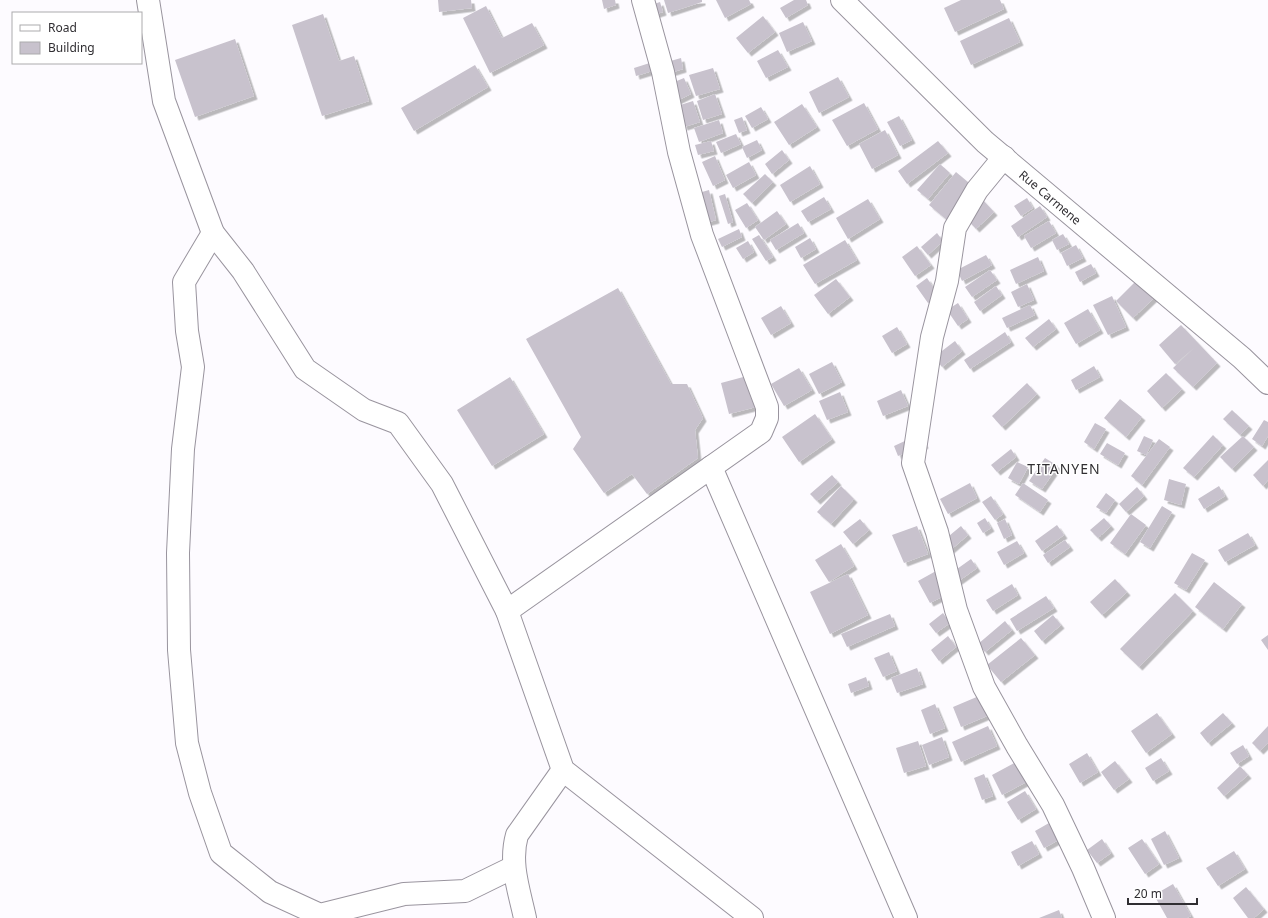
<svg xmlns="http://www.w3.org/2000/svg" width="1268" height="918" font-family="'Noto Sans',sans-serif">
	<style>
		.building { fill: #c8c2cd; filter: url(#shadow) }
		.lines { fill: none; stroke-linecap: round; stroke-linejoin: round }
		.minor-casing { stroke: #99949e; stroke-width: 24 }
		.minor { stroke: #fff; stroke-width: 22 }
		.labels { text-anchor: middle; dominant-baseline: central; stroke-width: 3; stroke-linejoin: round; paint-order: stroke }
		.street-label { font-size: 12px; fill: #302e32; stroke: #fff }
		.quarter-label { font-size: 14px; letter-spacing: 1px; fill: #302e32; stroke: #fff }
	</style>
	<defs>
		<filter id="shadow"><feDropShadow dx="3.5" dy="3.5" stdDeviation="0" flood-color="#0004"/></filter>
	</defs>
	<rect width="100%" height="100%" fill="#fdfbff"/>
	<!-- building -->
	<path class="building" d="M438,0H471L472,8L439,12Z
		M602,0H615L616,5L604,9Z
		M664,0H702V2L668,13Z
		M716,0H749L751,4L725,18Z
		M794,0H806L808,5L786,18L780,8Z
		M961,0H1000L1004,9L955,32L944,8Z
		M660,2L663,12L654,15L651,5Z
		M486,6L502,38L532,23L544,45L490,73L463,18Z
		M323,14L339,61L354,56L369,101L322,116L292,25Z
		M763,16L775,32L748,53L736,38Z
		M1009,18L1020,42L971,65L960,41Z
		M803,22L812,41L787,52L779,33Z
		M235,39L254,96L195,117L175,60Z
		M778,50L788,67L766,78L757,61Z
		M681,58L683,69L670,73L667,62Z
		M656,61L659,69L636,76L634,68Z
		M475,65L488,87L414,131L401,108Z
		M713,68L720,89L696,96L689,75Z
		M838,77L849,97L819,113L809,92Z
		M684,78L691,94L675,102L667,85Z
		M715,94L722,114L703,120L697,101Z
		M693,101L700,122L684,127L677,106Z
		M864,103L878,129L847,146L832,120Z
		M802,104L817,127L789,145L774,122Z
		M761,107L768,119L752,128L745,116Z
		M899,116L912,140L900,146L887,122Z
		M742,117L747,130L739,133L734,120Z
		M719,120L723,133L699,142L694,128Z
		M885,130L898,155L872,169L859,144Z
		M736,134L741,144L721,153L716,142Z
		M757,140L762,150L747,158L742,147Z
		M711,141L714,151L698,155L695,145Z
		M938,141L948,153L907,184L898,171Z
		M782,150L789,160L772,174L765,164Z
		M715,156L725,180L713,186L702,162Z
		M749,162L756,175L733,188L726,175Z
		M940,164L950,173L928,199L917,190Z
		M810,166L820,184L790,202L780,185Z
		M956,172L975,188L947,220L929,205Z
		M765,174L773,182L752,203L743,194Z
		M709,190L716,220L702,224L695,194Z
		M725,194L733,222L728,224L719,196Z
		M824,197L831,209L808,222L801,211Z
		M980,197L994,212L976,229L962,214Z
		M1027,198L1033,208L1021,216L1014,206Z
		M868,199L880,219L848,239L836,218Z
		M747,203L758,220L746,228L735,210Z
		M1040,206L1047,217L1018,237L1011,226Z
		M777,211L786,224L764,240L755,227Z
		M1049,221L1056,233L1031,248L1024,236Z
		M798,223L804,233L776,250L770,240Z
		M739,229L742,237L722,247L718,239Z
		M937,233L943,241L928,255L921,247Z
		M1063,234L1069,244L1057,250L1052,240Z
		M759,235L773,257L766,261L752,239Z
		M810,238L816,249L801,258L795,247Z
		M845,240L857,260L815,284L803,265Z
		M748,241L754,252L743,259L736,248Z
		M1076,245L1083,258L1067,266L1061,253Z
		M917,246L931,265L915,276L902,257Z
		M986,255L992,265L962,281L957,270Z
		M1038,257L1044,271L1016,284L1010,270Z
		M1091,264L1096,273L1080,282L1075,272Z
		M990,270L997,280L972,297L965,287Z
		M927,278L939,296L928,303L916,286Z
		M836,279L850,297L828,314L814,295Z
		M1138,279L1156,296L1133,318L1116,301Z
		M1027,284L1034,300L1018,307L1011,292Z
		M996,286L1002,295L980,311L974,302Z
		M618,288L671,384H687L703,418L695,430L698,458L647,494L632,474L604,493L573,449L581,437L526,339Z
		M1112,296L1126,327L1108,335L1093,305Z
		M958,303L968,319L958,326L947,310Z
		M1030,305L1035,315L1007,328L1002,318Z
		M781,306L791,323L771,335L761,318Z
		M1088,309L1100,330L1076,344L1064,323Z
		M1049,319L1056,329L1033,347L1025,338Z
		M1181,325L1217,363L1193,387L1173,368L1194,348L1175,364L1159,345Z
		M897,327L907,344L892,353L882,336Z
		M1005,332L1011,342L970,369L964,360Z
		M955,341L962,351L942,367L934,357Z
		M832,362L842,382L819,394L809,374Z
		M1094,366L1100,377L1076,390L1071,380Z
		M799,368L812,390L784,406L771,384Z
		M1166,373L1182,389L1162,408L1147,391Z
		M747,376L756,407L729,414L721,383Z
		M510,377L544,434L492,466L457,410Z
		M1027,383L1037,394L1002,427L992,416Z
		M901,390L908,406L883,416L877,401Z
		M840,392L848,412L827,420L819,401Z
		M1120,399L1142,417L1126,437L1104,418Z
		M1232,410L1249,426L1240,435L1223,419Z
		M815,414L832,439L799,462L782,437Z
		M1264,420L1268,422V436L1262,446L1252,439Z
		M1095,423L1106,429L1094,449L1084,442Z
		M920,434L925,445L898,456L894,446Z
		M1213,435L1223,445L1194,477L1183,468Z
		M1144,436L1153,440L1146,455L1137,451Z
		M1243,436L1254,447L1232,469L1220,457Z
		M1159,439L1170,447L1142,485L1131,476Z
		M1107,443L1125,453L1118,465L1100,454Z
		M1011,449L1016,457L997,472L991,465Z
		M1045,458L1058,466L1042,489L1029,481Z
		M1268,460V480L1263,486L1253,475Z
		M1017,462L1028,467L1019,484L1008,478Z
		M832,475L838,482L817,501L810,494Z
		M1169,479L1186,484L1181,505L1164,500Z
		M970,483L977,498L948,514L940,499Z
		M1023,483L1048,500L1040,512L1015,495Z
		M841,486L854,499L831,524L817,512Z
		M1219,486L1225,496L1204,509L1198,499Z
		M1137,487L1144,496L1126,512L1119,504Z
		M1106,493L1115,500L1106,513L1096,507Z
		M991,496L1003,514L995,520L982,502Z
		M1162,506L1172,512L1150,548L1140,542Z
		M1131,514L1146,525L1125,554L1110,543Z
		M985,518L991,528L983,533L977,523Z
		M1104,518L1111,526L1098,538L1090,530Z
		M860,519L869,530L853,544L843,532Z
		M1005,519L1012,535L1004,539L997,523Z
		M1057,525L1064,535L1042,551L1035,541Z
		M917,526L928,554L904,563L892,535Z
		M961,526L968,535L946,554L938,545Z
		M1248,533L1255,545L1225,562L1218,550Z
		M1065,540L1070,547L1048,563L1043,555Z
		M1017,541L1024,553L1004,565L997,552Z
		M841,544L854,566L829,582L815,560Z
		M1192,553L1205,560L1186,590L1174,583Z
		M971,559L977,568L949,588L943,579Z
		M936,571L948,594L930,603L918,581Z
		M848,574L868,615L830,634L810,592Z
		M1115,579L1127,592L1102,615L1090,602Z
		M1214,582L1242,604L1223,629L1195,607Z
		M1012,584L1018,595L993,611L986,600Z
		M1175,593L1193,611L1139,667L1120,649Z
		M1046,596L1054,608L1017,631L1010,619Z
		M943,613L950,623L936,633L929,624Z
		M890,614L895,626L847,647L841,634Z
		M1053,615L1061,625L1042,641L1034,631Z
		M1005,621L1012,630L985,652L978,644Z
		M1268,635V650L1261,640Z
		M948,636L956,647L939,661L931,650Z
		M1021,638L1035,655L1001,682L987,665Z
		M889,652L897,671L883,677L874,658Z
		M917,668L923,684L897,693L891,678Z
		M866,677L869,686L851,693L848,684Z
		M979,696L987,716L961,727L953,707Z
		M935,704L945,728L930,734L921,710Z
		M1157,713L1172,734L1146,753L1131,731Z
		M1223,713L1232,723L1208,743L1200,733Z
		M988,726L997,746L961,762L952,742Z
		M1268,726V743L1260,751L1252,743Z
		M942,737L949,757L929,765L922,745Z
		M918,741L926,766L904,773L896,748Z
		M1243,745L1249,756L1237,764L1230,753Z
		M1087,753L1098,772L1080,783L1069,764Z
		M1161,758L1169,771L1153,781L1145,768Z
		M1020,760L1030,780L1002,795L992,775Z
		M1115,761L1129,779L1114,790L1101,772Z
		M1240,766L1248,775L1224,796L1217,788Z
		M984,774L993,796L982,800L974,778Z
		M1025,791L1036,809L1018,820L1007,802Z
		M1056,819L1066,836L1044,848L1035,831Z
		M1165,831L1179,858L1164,865L1151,839Z
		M1102,839L1111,853L1097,863L1087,850Z
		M1142,839L1159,864L1145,874L1128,848Z
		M1032,841L1039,854L1018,866L1011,852Z
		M1234,851L1245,869L1218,886L1206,868Z
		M1173,884L1191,916L1187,918H1167L1154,895Z
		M1246,887L1264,909L1254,918H1248L1233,898Z
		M1059,910L1062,918H1039Z"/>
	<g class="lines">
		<!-- minor casing -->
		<g class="minor-casing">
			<g id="minor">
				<path d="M148,0L164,101L213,233L243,271L305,369L364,410L398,423L442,484L507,611L761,432L767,418V407L702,235L679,152L663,72L643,0"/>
				<path id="s1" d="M842,0L985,142L1242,358L1268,383"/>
				<path d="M1004,157L977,190L955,228L947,281L932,337L913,463L937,532L956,610L984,687L1017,746L1053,805L1083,868L1104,918"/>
				<path d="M213,233L184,282L187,331L193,367L183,449L178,553L179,650L187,743L200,793L221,853L270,892L320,915L404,894L465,891L514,867"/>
				<path d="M711,467L906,918"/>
				<path d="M507,611L563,770L752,918"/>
				<path d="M525,918C519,890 509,863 517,835L563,770"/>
			</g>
		</g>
		<!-- minor -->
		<use href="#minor" class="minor"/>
	</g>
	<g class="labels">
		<!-- street labels -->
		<g class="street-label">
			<text stroke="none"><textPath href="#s1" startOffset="287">Rue Carmene</textPath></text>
		</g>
		<!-- quarter labels -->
		<g class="quarter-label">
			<text x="1064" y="468">TITANYEN</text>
		</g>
	</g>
	<!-- legend -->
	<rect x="12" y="12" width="130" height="52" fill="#ffffff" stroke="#acabad"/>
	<rect x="20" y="25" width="20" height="6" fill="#ffffff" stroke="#acabad"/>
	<text x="48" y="32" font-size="12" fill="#302e32">Road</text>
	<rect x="20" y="42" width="20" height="12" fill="#c8c2cd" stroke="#acabad"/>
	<text x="48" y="52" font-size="12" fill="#302e32">Building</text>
	<!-- scale -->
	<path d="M1128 898v6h69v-6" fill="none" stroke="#302e32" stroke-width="2"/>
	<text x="1134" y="898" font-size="12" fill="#302e32" stroke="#ffffff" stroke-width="3" paint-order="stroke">20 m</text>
</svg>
